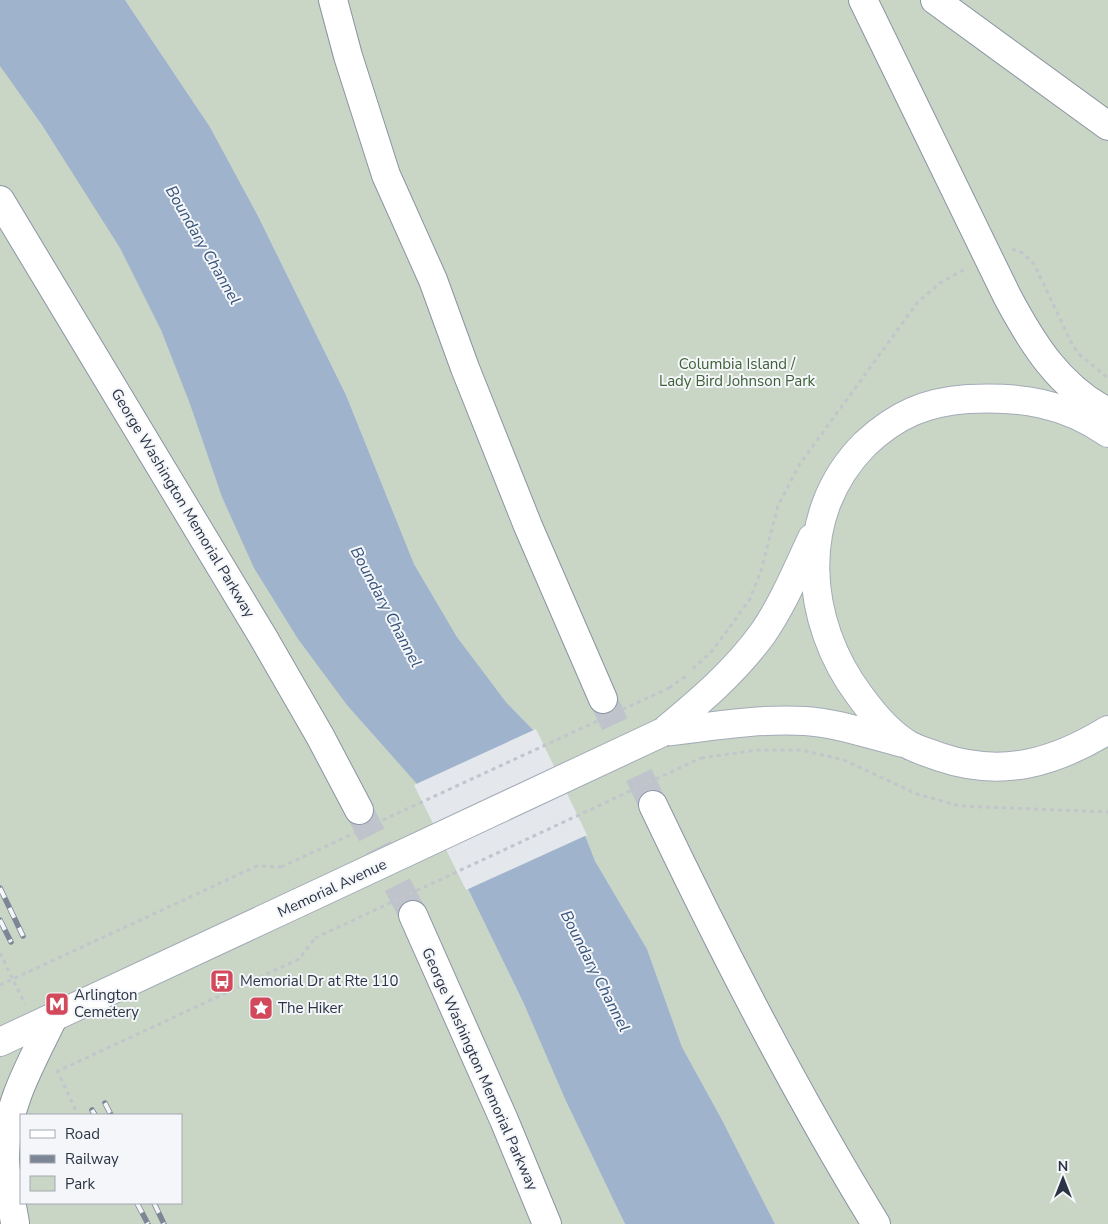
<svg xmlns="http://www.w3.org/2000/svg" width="1108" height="1224" font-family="'Nunito Sans',sans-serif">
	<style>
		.green { fill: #c9d6c5; fill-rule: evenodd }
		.water { fill: #9fb4cc }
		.pier { fill: #e4e7ec }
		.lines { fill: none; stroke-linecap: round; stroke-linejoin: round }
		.highway-tunnel { stroke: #bfc3cb; stroke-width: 28; stroke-dasharray: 28 14; stroke-linecap: butt }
		.primary-casing { stroke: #a3abb8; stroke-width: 30 }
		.highway-casing { stroke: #8b94a3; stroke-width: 30 }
		.path { stroke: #c2c5cb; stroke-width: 3; stroke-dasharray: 4 4; stroke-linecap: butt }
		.primary { stroke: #fff; stroke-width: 28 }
		.highway { stroke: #fff; stroke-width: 28 }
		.rail-casing { stroke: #7d8696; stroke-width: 5.5 }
		.rail { stroke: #f4f6f9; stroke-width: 4; stroke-dasharray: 11; stroke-linecap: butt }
		.primary-bridge-casing { stroke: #a3abb8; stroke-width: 30; stroke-linecap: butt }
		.path-bridge { stroke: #c2c5cb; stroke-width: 3; stroke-dasharray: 4 4; stroke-linecap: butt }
		.primary-bridge { stroke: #fff; stroke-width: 28 }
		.labels { text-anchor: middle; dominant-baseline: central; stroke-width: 4; stroke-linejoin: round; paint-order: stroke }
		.park-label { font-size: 15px; fill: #3f6138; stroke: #f4f6f9 }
		.street-label { font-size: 15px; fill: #2b3445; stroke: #f4f6f9 }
		.poi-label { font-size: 15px; fill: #2b3445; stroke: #f4f6f9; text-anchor: start }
		.water-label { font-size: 16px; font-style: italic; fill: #34527a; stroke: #f4f6f9 }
	</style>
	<rect width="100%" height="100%" fill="#e4e7ec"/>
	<!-- green -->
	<path class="green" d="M125,0H1108V1224H775L721,1118L682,1047L647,949L595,861L583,830L535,732L506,702L457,637L414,564L346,395L258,216L210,127Z
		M0,39L199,365L417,784L524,1004L625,1224H0ZM21,1115H181V1203H21Z"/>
	<!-- water -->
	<path class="water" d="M0,0H125L210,127L258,216L346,395L414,564L457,637L506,702L535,732L583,830L595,861L647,949L682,1047L721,1118L775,1224H625L566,1101L524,1004L417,784L347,705L298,639L254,568L222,497L190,404L161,330L120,248L42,125L0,66Z"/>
	<!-- pier -->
	<path class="pier" d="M536,729L587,835L466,890L414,785Z"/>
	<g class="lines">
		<!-- highway-tunnel -->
		<path class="highway-tunnel" d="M603,699L653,805
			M359,810L413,915"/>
		<!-- primary casing -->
		<g class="primary-casing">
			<path id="primary" d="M1108,433C1065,403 1019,396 968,399C925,402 896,415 865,444C795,514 804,622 860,696C873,714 890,734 909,745C918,750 930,753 940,757C1002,778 1054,763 1108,730
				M663,732C699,702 735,672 763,633C783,604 797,570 812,538
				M663,732C710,727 758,718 805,721C838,723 871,735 903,743
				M0,1042L298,903"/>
		</g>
		<!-- highway casing -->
		<g class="highway-casing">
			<path id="highway" d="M333,0L348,56L386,175L433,280L465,368L528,526L603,699
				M863,0L1007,296C1032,343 1059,387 1108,412
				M935,0L1108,126
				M0,200L263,637L320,736L359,810
				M653,805C721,948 793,1089 876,1224
				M413,915L504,1120L547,1224
				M15,1223C12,1203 4,1173 5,1155C6,1105 32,1062 53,1018"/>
		</g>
		<!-- path -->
		<path class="path" d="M1012,249L1023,253L1034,264L1073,346L1080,355L1108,378
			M693,669L713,650L750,599L761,571L778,506L799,465L918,302L940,283L967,268
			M669,688L689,674
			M701,758L758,750H802L844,760L917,794L960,806L1108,812
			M0,953L25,1004
			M0,985L257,866L281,867
			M57,1070L77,1113
			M56,1072L299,959L315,938"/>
		<!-- primary -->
		<use href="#primary" class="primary"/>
		<!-- highway -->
		<use href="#highway" class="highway"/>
		<!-- rail casing -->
		<g class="rail-casing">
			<path id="rail" d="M0,888L23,936
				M0,920L11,942
				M105,1103L111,1115
				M92,1110L95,1115
				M137,1203L148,1224
				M154,1203L164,1224"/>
		</g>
		<!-- rail -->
		<use href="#rail" class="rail"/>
		<!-- primary-bridge casing -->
		<g class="primary-bridge-casing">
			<path id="primary-bridge" d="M298,903L663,732"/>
		</g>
		<!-- path-bridge -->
		<path class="path-bridge" d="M281,867L669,688
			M315,938L701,758"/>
		<!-- primary-bridge -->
		<use href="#primary-bridge" class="primary-bridge"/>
	</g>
	<!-- icons -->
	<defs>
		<g id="bus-square" transform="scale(1.25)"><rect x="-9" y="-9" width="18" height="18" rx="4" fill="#d1495b" stroke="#f4f6f9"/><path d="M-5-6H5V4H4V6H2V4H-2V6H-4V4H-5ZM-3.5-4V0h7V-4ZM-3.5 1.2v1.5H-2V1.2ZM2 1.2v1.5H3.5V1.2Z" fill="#fff"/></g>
		<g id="metro-square" transform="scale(1.25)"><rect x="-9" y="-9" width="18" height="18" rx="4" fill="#d1495b" stroke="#f4f6f9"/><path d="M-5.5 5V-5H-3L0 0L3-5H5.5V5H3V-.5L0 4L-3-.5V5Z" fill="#fff"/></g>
		<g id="sight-square" transform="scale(1.25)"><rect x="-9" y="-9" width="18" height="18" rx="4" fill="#d1495b" stroke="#f4f6f9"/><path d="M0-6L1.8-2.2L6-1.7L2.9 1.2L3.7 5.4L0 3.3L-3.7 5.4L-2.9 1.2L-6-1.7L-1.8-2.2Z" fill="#fff"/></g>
	</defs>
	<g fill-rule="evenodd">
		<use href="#bus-square" x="222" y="981"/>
		<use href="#metro-square" x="57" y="1004"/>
		<use href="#sight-square" x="261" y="1008"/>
	</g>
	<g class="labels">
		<!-- park labels -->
		<g class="park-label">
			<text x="737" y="364">Columbia Island /<tspan x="737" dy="17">Lady Bird Johnson Park</tspan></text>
		</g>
		<!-- street labels -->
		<g class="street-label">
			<text transform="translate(183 503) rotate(59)">George Washington Memorial Parkway</text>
			<text transform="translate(332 888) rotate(-25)">Memorial Avenue</text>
			<text transform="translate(480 1069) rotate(66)">George Washington Memorial Parkway</text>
		</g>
		<!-- poi labels -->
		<g class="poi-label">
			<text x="240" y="981">Memorial Dr at Rte 110</text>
			<text x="74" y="995">Arlington<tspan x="74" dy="17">Cemetery</tspan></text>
			<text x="278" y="1008">The Hiker</text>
		</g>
		<!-- water labels -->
		<g class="water-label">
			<text transform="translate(203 245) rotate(60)">Boundary Channel</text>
			<text transform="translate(386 607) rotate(62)">Boundary Channel</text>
			<text transform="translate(595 971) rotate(63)">Boundary Channel</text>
		</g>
	</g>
	<!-- legend -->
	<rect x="20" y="1114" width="162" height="90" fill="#f4f6f9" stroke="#a4a8b1"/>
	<rect x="30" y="1130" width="25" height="8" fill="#ffffff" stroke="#a4a8b1"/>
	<text x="65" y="1139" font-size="15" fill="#2b3445">Road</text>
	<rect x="30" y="1155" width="25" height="8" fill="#7d8696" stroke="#a4a8b1"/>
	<text x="65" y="1164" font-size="15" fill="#2b3445">Railway</text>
	<rect x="30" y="1176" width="25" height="15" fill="#c9d6c5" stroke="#a4a8b1"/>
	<text x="65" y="1189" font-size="15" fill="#2b3445">Park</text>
	<!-- north arrow -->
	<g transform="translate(1063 1179)" stroke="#f4f6f9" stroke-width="4" paint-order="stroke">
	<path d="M0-4L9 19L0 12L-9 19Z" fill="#2b3445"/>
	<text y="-8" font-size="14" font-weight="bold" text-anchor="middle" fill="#2b3445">N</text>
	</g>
</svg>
